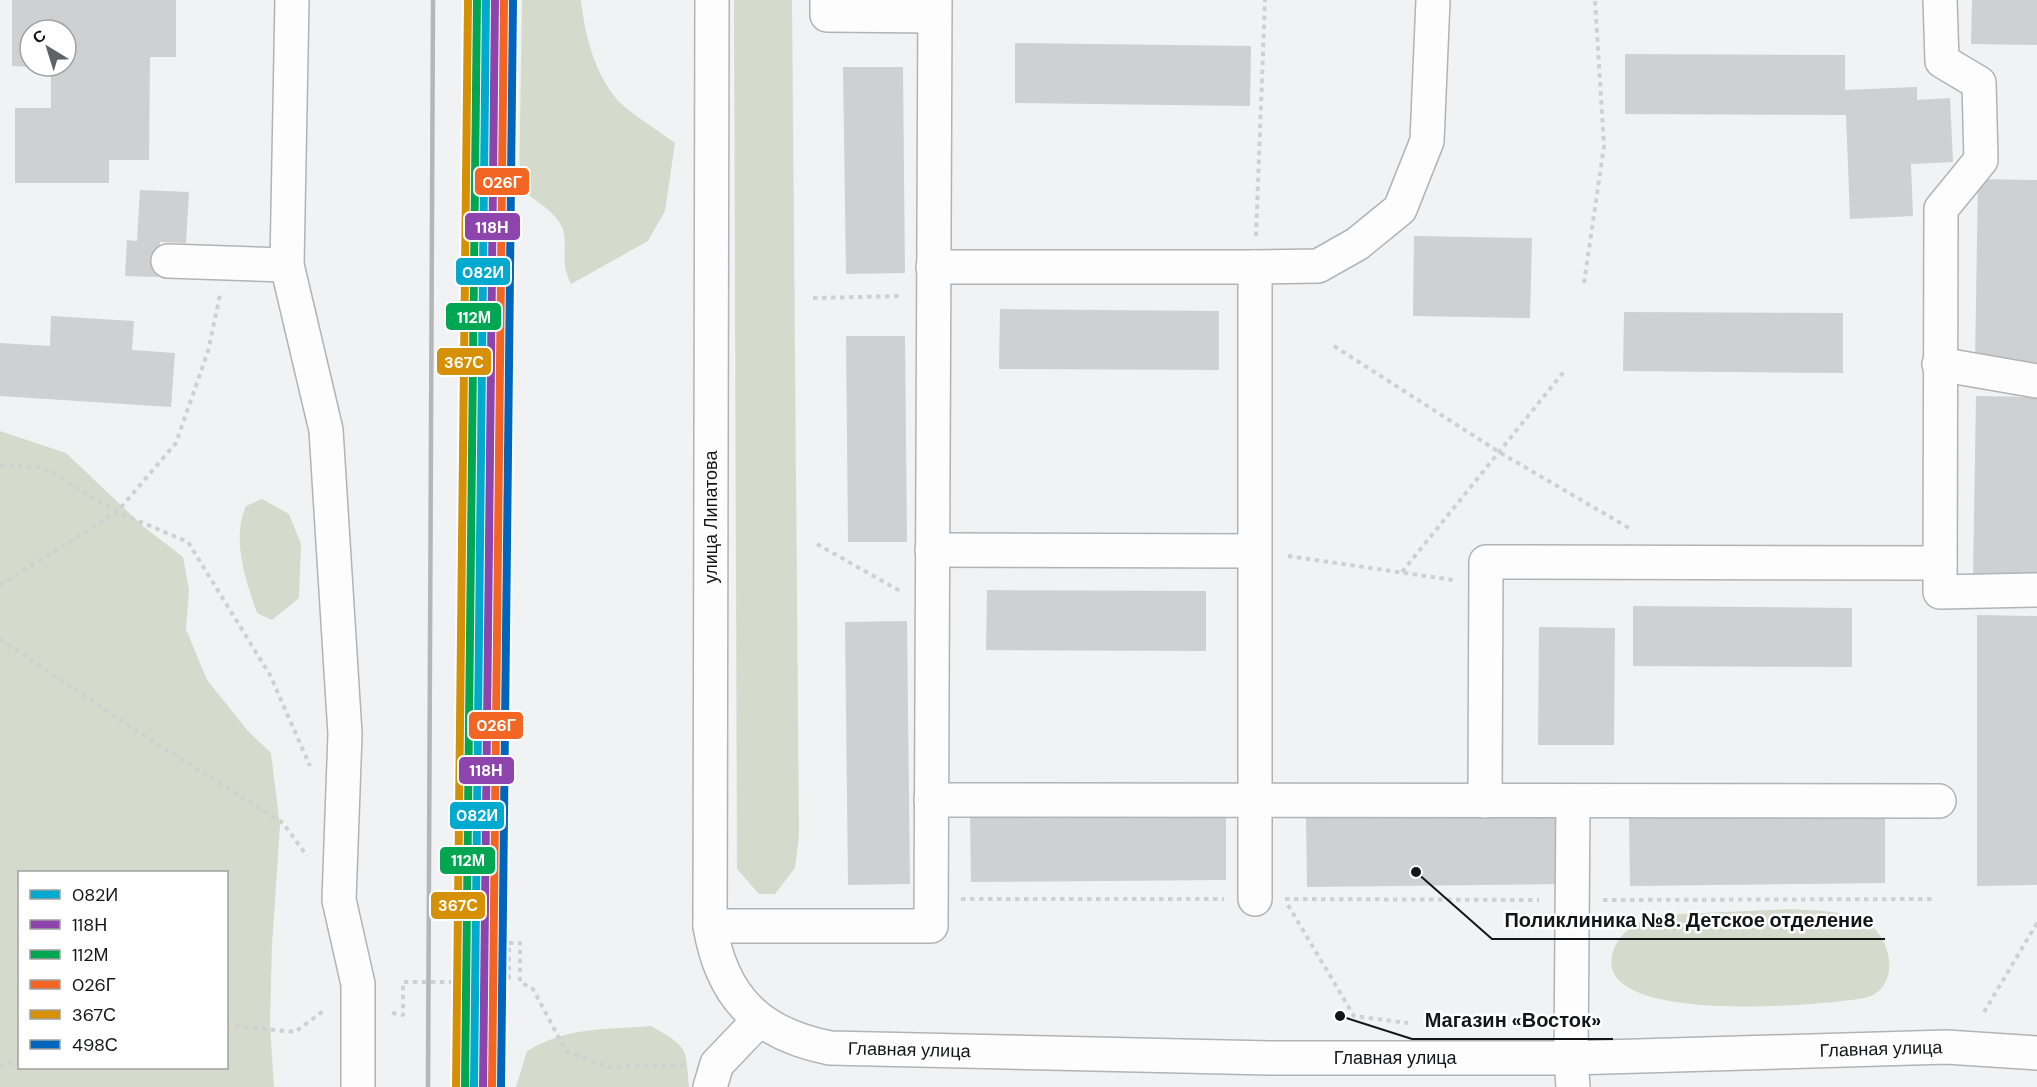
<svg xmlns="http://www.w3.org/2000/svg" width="2037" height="1087" font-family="'DM Sans',sans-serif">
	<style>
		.green { fill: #d4dbcc; fill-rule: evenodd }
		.building { fill: #cfd0d2 }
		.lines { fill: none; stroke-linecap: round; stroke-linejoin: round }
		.minor-casing { stroke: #b1b3b4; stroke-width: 36 }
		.path { stroke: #d0d0d0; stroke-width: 4; stroke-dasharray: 4.5 4.5; stroke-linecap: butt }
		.minor { stroke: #fdfdfd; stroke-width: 33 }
		.rail { stroke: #b5b6b6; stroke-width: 4.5 }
		.rail-1-casing { stroke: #fff; stroke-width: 12 }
		.rail-2-casing { stroke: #fff; stroke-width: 12 }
		.rail-3-casing { stroke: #fff; stroke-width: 12 }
		.rail-4-casing { stroke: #fff; stroke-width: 12 }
		.rail-5-casing { stroke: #fff; stroke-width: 12 }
		.rail-6-casing { stroke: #fff; stroke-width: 12 }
		.rail-1 { stroke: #00a9ce; stroke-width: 8 }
		.rail-2 { stroke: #8e44ad; stroke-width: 8 }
		.rail-3 { stroke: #00a651; stroke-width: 8 }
		.rail-4 { stroke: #f26522; stroke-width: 8 }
		.rail-5 { stroke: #d59003; stroke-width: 8 }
		.rail-6 { stroke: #0065bd; stroke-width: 8 }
		.labels { text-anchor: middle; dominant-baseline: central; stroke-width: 5; stroke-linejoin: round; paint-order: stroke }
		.street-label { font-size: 18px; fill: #141516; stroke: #fff }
		.leader { fill: none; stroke: #141516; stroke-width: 2 }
		.callout-dot { fill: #141516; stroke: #fff; stroke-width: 2 }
		.callout-label { font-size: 20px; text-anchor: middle; font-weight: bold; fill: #141516; stroke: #fff; stroke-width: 5; stroke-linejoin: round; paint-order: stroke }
		.line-badge { stroke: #fff; stroke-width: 2 }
		.badge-label { font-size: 16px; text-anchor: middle; font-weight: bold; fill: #fff }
	</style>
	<rect width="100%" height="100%" fill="#f0f2f4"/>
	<!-- green -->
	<path class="green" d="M522,0H581C585,34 593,69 615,97C626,111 659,131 675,143L665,211L648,241L571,284C560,261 567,255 564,234C562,215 533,199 519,188Z
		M734,0H792L799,835L795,868L775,894H759L737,869Z
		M0,431L66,453L144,527L183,557L189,590L186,629L207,680L248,731L271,753L280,826L272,945L270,1025L274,1087H0ZM20,872H226V1068H20Z
		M262,499L289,514L301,544L299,598L272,620L257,613C246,581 231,539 246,506Z
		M1792,909C1817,911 1851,910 1871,926C1894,943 1899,991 1864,998C1826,1005 1583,1028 1614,949C1621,930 1640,920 1659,915Z
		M651,1026C688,1047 686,1047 689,1087H516L527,1051C569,1026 605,1030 651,1026Z"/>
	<!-- building -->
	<path class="building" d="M12,0H176V57H150L149,160H109V183H15V108H51V66H66V30H30V67L12,66Z
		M1972,0H2037V45L1971,44Z
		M1015,43L1251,46L1250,106L1015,103Z
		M1625,54L1845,55V90L1917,87V100L1950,98L1953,162L1911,164L1913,216L1850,219L1846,115L1625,114Z
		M843,67H903L905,273L846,274Z
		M1978,179L2037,180V364L1975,363Z
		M140,190L189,192L186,243L160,242L158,277L125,276L127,240L137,241Z
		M1414,236L1532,238L1530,318L1413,316Z
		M1000,309L1219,311V370L999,369Z
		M1624,312L1843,313V373L1623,371Z
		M51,316L134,321L132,350L175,353L171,407L0,396V343L50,346Z
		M846,336H905L907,542H848Z
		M1976,396L2037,397V580L1973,579Z
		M987,590L1206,591V651L986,650Z
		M1633,606L1852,608V667L1633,666Z
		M1977,615L2037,616V885L1977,886Z
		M907,621L910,884L848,885L845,622Z
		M1539,627L1615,628L1614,745H1538Z
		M1226,811V880L971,882L970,814Z
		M1885,815V883L1630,886L1629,818Z
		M1562,816V884L1307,887L1306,818Z"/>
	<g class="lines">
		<!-- minor casing -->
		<g class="minor-casing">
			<g id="minor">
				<path d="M292,0L287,265L326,430L345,734L339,900L358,984V1087"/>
				<path id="s1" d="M712,0L710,926C722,998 759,1034 830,1048L1270,1058H1571L1946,1047L2037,1053"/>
				<path d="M827,0V15L934,16"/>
				<path d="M1940,0L1942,61L1979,83L1981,160L1941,209L1940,592L2037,590"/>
				<path d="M168,261L287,265"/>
				<path d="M933,267H1255V899"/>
				<path d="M1255,267L1318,266L1357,244L1400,209L1427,141L1433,0"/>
				<path d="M1939,364L2037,381"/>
				<path d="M932,550L1254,551"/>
				<path d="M931,800L1939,801"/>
				<path d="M1485,801L1486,562L1940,563"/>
				<path d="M1573,801L1571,1058L1573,1087"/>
				<path d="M710,926H931L935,0"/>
				<path d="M710,1087L717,1064L759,1020"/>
			</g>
		</g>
		<!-- path -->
		<path class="path" d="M1256,236L1265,0
			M1584,283L1604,146L1595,0
			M813,298L902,296
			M1334,346L1499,452L1629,528
			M0,466L42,467L117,512L188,542L270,675L310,766
			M817,544L900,591
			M1288,556L1453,580
			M1402,572L1566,369
			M0,585L117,512L176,443L208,351L220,295
			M0,639L143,735L283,823L307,856
			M961,899H1224
			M1285,899L1539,900
			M1603,900L1933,899
			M1288,905L1354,1016L1408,1023
			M1984,1012L2037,923
			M392,1013L403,1015V982H509V943H520V982L533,989L566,1051L608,1067L685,1065
			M226,1025L295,1032L326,1009
			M0,1067L20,1060"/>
		<!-- minor -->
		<use href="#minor" class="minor"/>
		<!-- rail -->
		<path class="rail" d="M428,1087L433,0"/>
		<!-- rail-1 casing -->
		<g class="rail-1-casing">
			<path id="rail-1" d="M474,1087L486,0"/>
		</g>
		<!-- rail-2 casing -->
		<g class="rail-2-casing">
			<path id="rail-2" d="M483,1087L495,0"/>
		</g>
		<!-- rail-3 casing -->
		<g class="rail-3-casing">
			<path id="rail-3" d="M465,1087L477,0"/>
		</g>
		<!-- rail-4 casing -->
		<g class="rail-4-casing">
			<path id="rail-4" d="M492,1087L504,0"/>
		</g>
		<!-- rail-5 casing -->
		<g class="rail-5-casing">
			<path id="rail-5" d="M456,1087L468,0"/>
		</g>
		<!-- rail-6 casing -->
		<g class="rail-6-casing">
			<path id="rail-6" d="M501,1087L513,0"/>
		</g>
		<!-- rail-1 -->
		<use href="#rail-1" class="rail-1"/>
		<!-- rail-2 -->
		<use href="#rail-2" class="rail-2"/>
		<!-- rail-3 -->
		<use href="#rail-3" class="rail-3"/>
		<!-- rail-4 -->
		<use href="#rail-4" class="rail-4"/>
		<!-- rail-5 -->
		<use href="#rail-5" class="rail-5"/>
		<!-- rail-6 -->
		<use href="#rail-6" class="rail-6"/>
	</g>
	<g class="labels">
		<!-- street labels -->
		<g class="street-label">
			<text transform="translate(711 517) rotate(-90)">улица Липатова</text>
			<text stroke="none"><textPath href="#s1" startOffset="2162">Главная улица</textPath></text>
			<text stroke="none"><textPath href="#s1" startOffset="1190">Главная улица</textPath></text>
			<text stroke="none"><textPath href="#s1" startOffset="1676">Главная улица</textPath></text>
		</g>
	</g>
	<!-- callouts -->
	<path class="leader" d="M1416 872L1492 939H1885M1340 1016L1412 1039H1613"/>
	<g class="callout-dot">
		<circle cx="1416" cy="872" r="6"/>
		<circle cx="1340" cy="1016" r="6"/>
	</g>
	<g class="callout-label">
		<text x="1689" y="927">Поликлиника №8. Детское отделение</text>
		<text x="1513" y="1027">Магазин «Восток»</text>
	</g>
	<g class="line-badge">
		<rect x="474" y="167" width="56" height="29" rx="6" fill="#f26522"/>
		<rect x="464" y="212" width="57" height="29" rx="6" fill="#8e44ad"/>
		<rect x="455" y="257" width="56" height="29" rx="6" fill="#00a9ce"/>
		<rect x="445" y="302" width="57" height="29" rx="6" fill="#00a651"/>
		<rect x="436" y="347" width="56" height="29" rx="6" fill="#d59003"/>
		<rect x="468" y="711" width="56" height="29" rx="6" fill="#f26522"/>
		<rect x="458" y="756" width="57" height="29" rx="6" fill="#8e44ad"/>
		<rect x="449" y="801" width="56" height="29" rx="6" fill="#00a9ce"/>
		<rect x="439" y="846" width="57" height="29" rx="6" fill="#00a651"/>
		<rect x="430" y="891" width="56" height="29" rx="6" fill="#d59003"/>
	</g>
	<g class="badge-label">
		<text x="502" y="188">026Г</text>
		<text x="492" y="233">118Н</text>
		<text x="483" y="278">082И</text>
		<text x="474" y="323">112М</text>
		<text x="464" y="368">367С</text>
		<text x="496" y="731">026Г</text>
		<text x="486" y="776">118Н</text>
		<text x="477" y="821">082И</text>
		<text x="468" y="866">112М</text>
		<text x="458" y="911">367С</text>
	</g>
	<!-- legend -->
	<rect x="18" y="871" width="210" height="198" fill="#ffffff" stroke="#a1a1a2" stroke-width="1.5"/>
	<rect x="30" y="890" width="30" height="9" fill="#00a9ce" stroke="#a1a1a2" stroke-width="1.5"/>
	<text x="72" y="901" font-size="18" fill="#141516">082И</text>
	<rect x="30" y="920" width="30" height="9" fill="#8e44ad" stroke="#a1a1a2" stroke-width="1.5"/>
	<text x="72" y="931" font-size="18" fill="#141516">118Н</text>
	<rect x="30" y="950" width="30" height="9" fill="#00a651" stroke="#a1a1a2" stroke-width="1.5"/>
	<text x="72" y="961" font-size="18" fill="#141516">112М</text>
	<rect x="30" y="980" width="30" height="9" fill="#f26522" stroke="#a1a1a2" stroke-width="1.5"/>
	<text x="72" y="991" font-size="18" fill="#141516">026Г</text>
	<rect x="30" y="1010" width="30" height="9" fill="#d59003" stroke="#a1a1a2" stroke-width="1.5"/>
	<text x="72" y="1021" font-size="18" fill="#141516">367С</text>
	<rect x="30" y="1040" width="30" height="9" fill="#0065bd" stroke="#a1a1a2" stroke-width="1.5"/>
	<text x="72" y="1051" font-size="18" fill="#141516">498С</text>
	<!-- north arrow -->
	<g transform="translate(48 48) rotate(322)"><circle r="28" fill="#ffffff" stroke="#a1a1a2" stroke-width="1.5"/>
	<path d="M0-4.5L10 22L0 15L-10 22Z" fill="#616264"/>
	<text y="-9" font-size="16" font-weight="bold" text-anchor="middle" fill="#141516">С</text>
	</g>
</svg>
